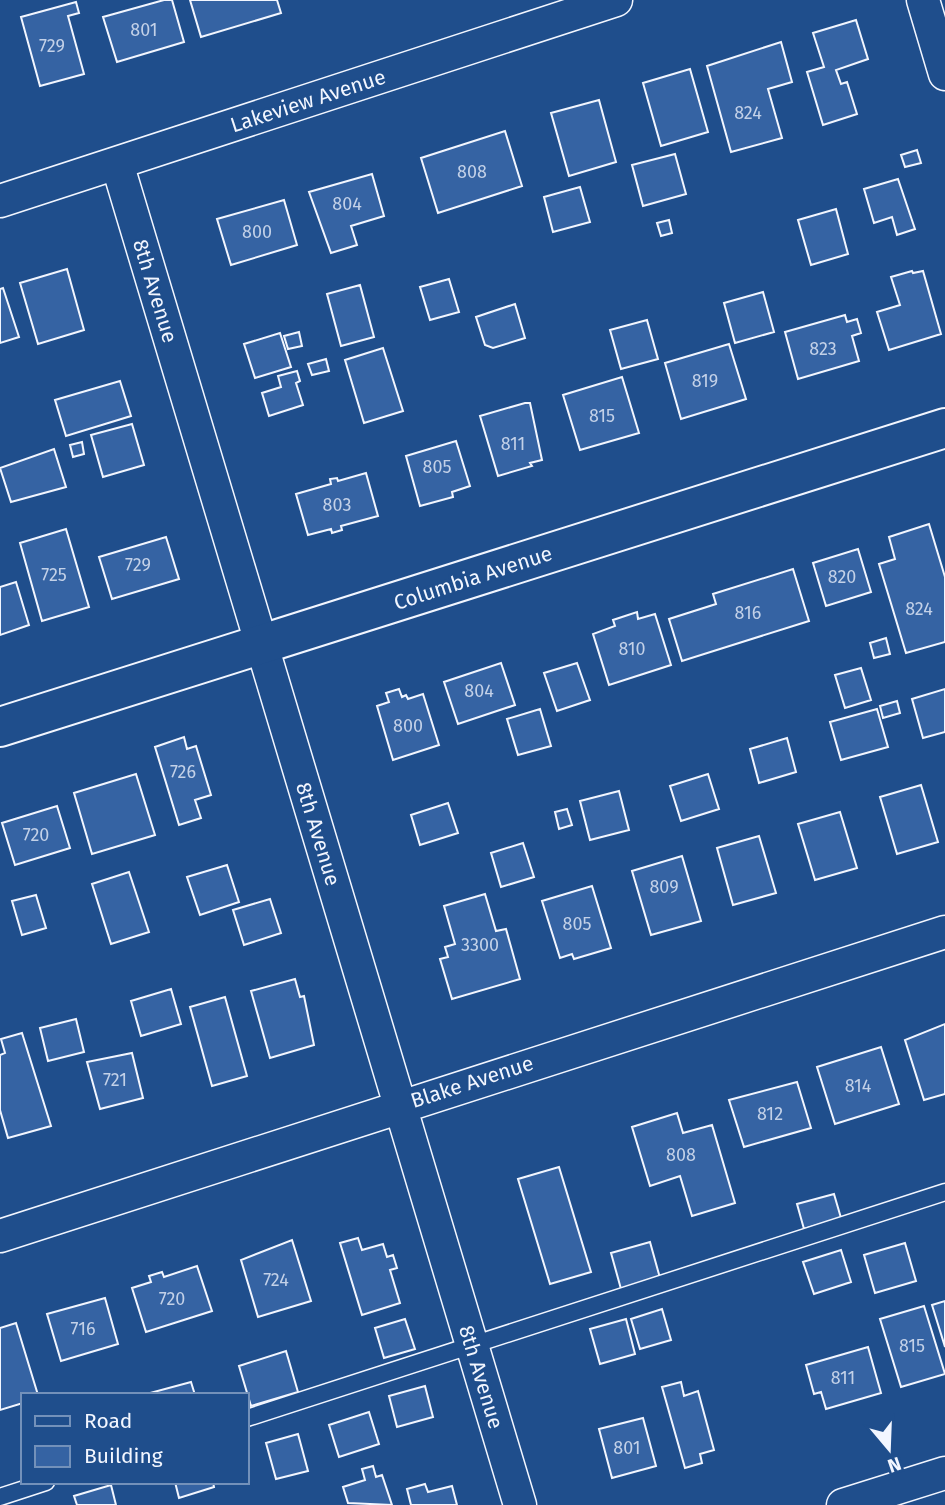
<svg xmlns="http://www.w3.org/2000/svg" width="945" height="1505" font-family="'Fira Sans',sans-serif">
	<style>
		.building { fill: #3563a3; stroke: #f2f6ff; stroke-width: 2 }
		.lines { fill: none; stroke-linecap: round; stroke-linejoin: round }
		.lane-casing { stroke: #f2f6ff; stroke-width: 19 }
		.street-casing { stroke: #f2f6ff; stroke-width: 35 }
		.secondary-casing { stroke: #f2f6ff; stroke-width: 42 }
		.lane { stroke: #1f4e8c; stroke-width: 16 }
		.street { stroke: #1f4e8c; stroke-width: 32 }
		.secondary { stroke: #1f4e8c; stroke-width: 38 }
		.labels { text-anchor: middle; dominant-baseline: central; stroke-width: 5; stroke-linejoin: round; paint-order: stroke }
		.number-label { font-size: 18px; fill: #c3d1e8 }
		.street-label { font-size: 21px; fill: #f2f6ff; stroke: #1f4e8c }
	</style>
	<rect width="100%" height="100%" fill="#1f4e8c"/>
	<!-- building -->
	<path class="building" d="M164,0H172L184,42L117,62L103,17Z
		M190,0H277L281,13L201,37Z
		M76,2L79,13L68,16L84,74L40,86L21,17Z
		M856,20L868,59L836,70L841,84L847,82L857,114L823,125L807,72L824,67L813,33Z
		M781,42L792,82L768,89L782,138L731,152L707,66Z
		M690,69L708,132L661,146L643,83Z
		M599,100L616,162L569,176L551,113Z
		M505,131L522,186L438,213L421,158Z
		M917,150L921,163L905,167L901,155Z
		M675,154L686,194L643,206L632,165Z
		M372,174L384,216L351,226L357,245L331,253L309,192Z
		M898,179L915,229L897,235L892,217L874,223L864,189Z
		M580,187L590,222L553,232L544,197Z
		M284,200L297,245L231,265L217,219Z
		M836,209L848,254L811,265L798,220Z
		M669,220L672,233L661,236L657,223Z
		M67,269L84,330L38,344L20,283Z
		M912,271L913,273L923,271L941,334L889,350L877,312L900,305L891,277Z
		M449,279L459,312L430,320L420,287Z
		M360,285L374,337L341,346L327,294Z
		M3,288L19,337L0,343V289Z
		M763,292L774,332L735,343L724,303Z
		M515,304L525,338L493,348L485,345L476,317Z
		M845,315L847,322L857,319L861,333L852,336L859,361L798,379L785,332Z
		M647,320L658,359L621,369L610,330Z
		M299,332L302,346L288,349L284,336Z
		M280,333L291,367L255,378L244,344Z
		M729,344L746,399L681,419L665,363Z
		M383,348L403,411L364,423L345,360Z
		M326,359L329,371L312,375L308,364Z
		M297,371L300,381L296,383L303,405L269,416L262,393L281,387L278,376Z
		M622,377L639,433L580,450L563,395Z
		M120,381L131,416L66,436L55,400Z
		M525,403H530L542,460L530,463L532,466L498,476L480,416Z
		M132,424L144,465L103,477L91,435Z
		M456,441L470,486L452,492L453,497L420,506L406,456Z
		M82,442L84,454L73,457L70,445Z
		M54,449L66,487L11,502L0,468Z
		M366,473L378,516L341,526L342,530L332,533L331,529L308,535L296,494L331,484L330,479L337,478L338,481Z
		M929,524L945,577V642L906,653L879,564L895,559L889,537Z
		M66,529L89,607L42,621L20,543Z
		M166,537L179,579L112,599L99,557Z
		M858,549L871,592L826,606L813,563Z
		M793,569L809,621L682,661L669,619L716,604L713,594Z
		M16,582L29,625L0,635V587Z
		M637,612L638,619L655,614L671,665L609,685L593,634L615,626L613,620Z
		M886,638L890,654L874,658L870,643Z
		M501,663L515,705L458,724L444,682Z
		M577,663L590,700L557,711L544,673Z
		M861,668L871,700L845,708L835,675Z
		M399,689L402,697L406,695L408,699L423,694L439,745L393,760L377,706L389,702L386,693Z
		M945,689V732L923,738L912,699Z
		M897,701L900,713L883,718L880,706Z
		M540,709L551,746L518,755L507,719Z
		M877,709L888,747L841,760L830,722Z
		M184,737L187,749L196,746L211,795L195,800L201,818L179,825L155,747Z
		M787,738L796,772L759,783L750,749Z
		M136,774L155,835L92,854L74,793Z
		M708,774L719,809L681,821L670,786Z
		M921,785L938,842L897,854L880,797Z
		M619,791L629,830L590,840L580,801Z
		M448,803L458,833L420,845L411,815Z
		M57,806L70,848L15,865L2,823Z
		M567,809L572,825L559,829L555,812Z
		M840,812L857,868L815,880L798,824Z
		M759,836L776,893L733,905L717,848Z
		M523,843L534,877L501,887L491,853Z
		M682,856L701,921L651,935L632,871Z
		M227,865L239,902L200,915L187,877Z
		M129,872L149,932L111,944L92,884Z
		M592,886L611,948L574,959L572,954L560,958L542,901Z
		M485,894L496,931L506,929L520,979L452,999L440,959L448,957L445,947L455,944L444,906Z
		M36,895L46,928L22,935L12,901Z
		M270,899L281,933L244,945L233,910Z
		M295,979L300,997L304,996L314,1045L270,1058L251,991Z
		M171,989L181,1024L141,1036L131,1001Z
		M225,997L247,1076L212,1086L190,1007Z
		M76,1019L84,1052L48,1061L40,1028Z
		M945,1024V1094L924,1100L905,1040Z
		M22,1033L51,1126L8,1138L0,1110V1055L5,1053L1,1039Z
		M881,1047L899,1104L835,1124L817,1067Z
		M132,1053L143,1098L100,1109L87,1062Z
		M797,1082L811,1128L744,1147L729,1100Z
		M677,1113L683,1133L712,1125L735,1203L692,1216L680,1176L650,1186L632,1127Z
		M559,1167L591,1272L550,1284L518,1179Z
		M834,1194L841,1218L804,1229L797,1204Z
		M358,1238L362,1250L383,1244L387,1257L393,1255L397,1268L390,1270L400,1303L362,1315L340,1243Z
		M292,1240L311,1301L258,1317L241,1260Z
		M650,1242L660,1278L621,1289L611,1253Z
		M905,1243L916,1281L875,1293L864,1255Z
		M841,1250L851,1282L814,1294L803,1262Z
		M197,1266L212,1311L146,1332L132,1288L151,1282L149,1276L162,1272L164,1277Z
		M105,1298L118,1344L61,1361L47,1314Z
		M945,1301V1347L932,1305Z
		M924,1306L945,1374L901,1387L880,1319Z
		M662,1309L671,1340L640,1349L631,1319Z
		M405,1319L415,1349L384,1358L375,1328Z
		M626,1319L635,1354L600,1364L590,1329Z
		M16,1323L38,1395H23V1403L0,1410V1328Z
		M868,1347L881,1393L826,1409L821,1392L814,1394L806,1365Z
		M286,1351L298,1392L251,1406L239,1366Z
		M191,1382L195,1395H150V1393Z
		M681,1382L684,1396L698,1391L714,1450L700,1454L702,1463L685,1468L662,1387Z
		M425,1386L433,1417L397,1427L389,1396Z
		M369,1412L379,1444L339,1457L329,1425Z
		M643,1418L656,1466L612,1478L599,1429Z
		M298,1434L308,1471L276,1479L266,1443Z
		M373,1466L376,1477L382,1475L392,1505L348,1503L343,1487L365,1480L362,1469Z
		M175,1482H213L214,1487L179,1498Z
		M425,1484L428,1492L452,1486L457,1505H411L407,1489Z
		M111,1485L116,1505H77L74,1496Z"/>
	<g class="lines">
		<!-- lane casing -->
		<g class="lane-casing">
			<path id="lane" d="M247,1418L945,1192
				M0,1497L46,1482"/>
		</g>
		<!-- street casing -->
		<g class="street-casing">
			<path id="street" d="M923,0L945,74
				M117,163L520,1505
				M0,201L616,0
				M0,1236L945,932
				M843,1505L945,1473"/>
		</g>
		<!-- secondary casing -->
		<g class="secondary-casing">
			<path id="secondary" d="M0,727L945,428"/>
		</g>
		<!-- lane -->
		<use href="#lane" class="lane"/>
		<!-- street -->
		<use href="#street" class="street"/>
		<!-- secondary -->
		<use href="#secondary" class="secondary"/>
	</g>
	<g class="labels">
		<!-- number labels -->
		<g class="number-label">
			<text x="144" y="30">801</text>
			<text x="52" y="46">729</text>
			<text x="748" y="113">824</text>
			<text x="472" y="172">808</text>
			<text x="347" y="204">804</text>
			<text x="257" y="232">800</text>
			<text x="823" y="349">823</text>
			<text x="705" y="381">819</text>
			<text x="602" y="416">815</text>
			<text x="513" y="444">811</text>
			<text x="437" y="467">805</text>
			<text x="337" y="505">803</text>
			<text x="138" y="565">729</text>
			<text x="54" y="575">725</text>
			<text x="842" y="577">820</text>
			<text x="919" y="609">824</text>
			<text x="748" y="613">816</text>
			<text x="632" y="649">810</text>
			<text x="479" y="691">804</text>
			<text x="408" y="726">800</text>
			<text x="183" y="772">726</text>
			<text x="36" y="835">720</text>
			<text x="664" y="887">809</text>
			<text x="577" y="924">805</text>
			<text x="480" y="945">3300</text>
			<text x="115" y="1080">721</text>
			<text x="858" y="1086">814</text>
			<text x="770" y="1114">812</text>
			<text x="681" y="1155">808</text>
			<text x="276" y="1280">724</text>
			<text x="172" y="1299">720</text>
			<text x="83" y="1329">716</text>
			<text x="912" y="1346">815</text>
			<text x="843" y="1378">811</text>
			<text x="627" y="1448">801</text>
		</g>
		<!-- street labels -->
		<g class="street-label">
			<text transform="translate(308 101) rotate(-18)">Lakeview Avenue</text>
			<text transform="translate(155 291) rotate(73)">8th Avenue</text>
			<text transform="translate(473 578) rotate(-18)">Columbia Avenue</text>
			<text transform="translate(318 834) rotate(73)">8th Avenue</text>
			<text transform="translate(472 1082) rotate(-18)">Blake Avenue</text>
			<text transform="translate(481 1377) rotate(73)">8th Avenue</text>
		</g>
	</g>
	<!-- legend -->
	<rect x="21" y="1393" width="228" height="91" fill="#1f4e8c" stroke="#7391ba" stroke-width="2"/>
	<rect x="35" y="1416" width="35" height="10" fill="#1f4e8c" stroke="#7391ba" stroke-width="2"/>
	<text x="84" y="1428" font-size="21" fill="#f2f6ff">Road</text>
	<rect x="35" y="1446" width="35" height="21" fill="#3563a3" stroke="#7391ba" stroke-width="2"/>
	<text x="84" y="1463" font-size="21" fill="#f2f6ff">Building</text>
	<!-- north arrow -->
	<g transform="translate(889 1449) rotate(161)" stroke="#1f4e8c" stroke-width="5" paint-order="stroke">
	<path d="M0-5L12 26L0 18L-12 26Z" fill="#f2f6ff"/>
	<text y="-10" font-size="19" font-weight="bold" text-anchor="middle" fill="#f2f6ff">N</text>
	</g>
</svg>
